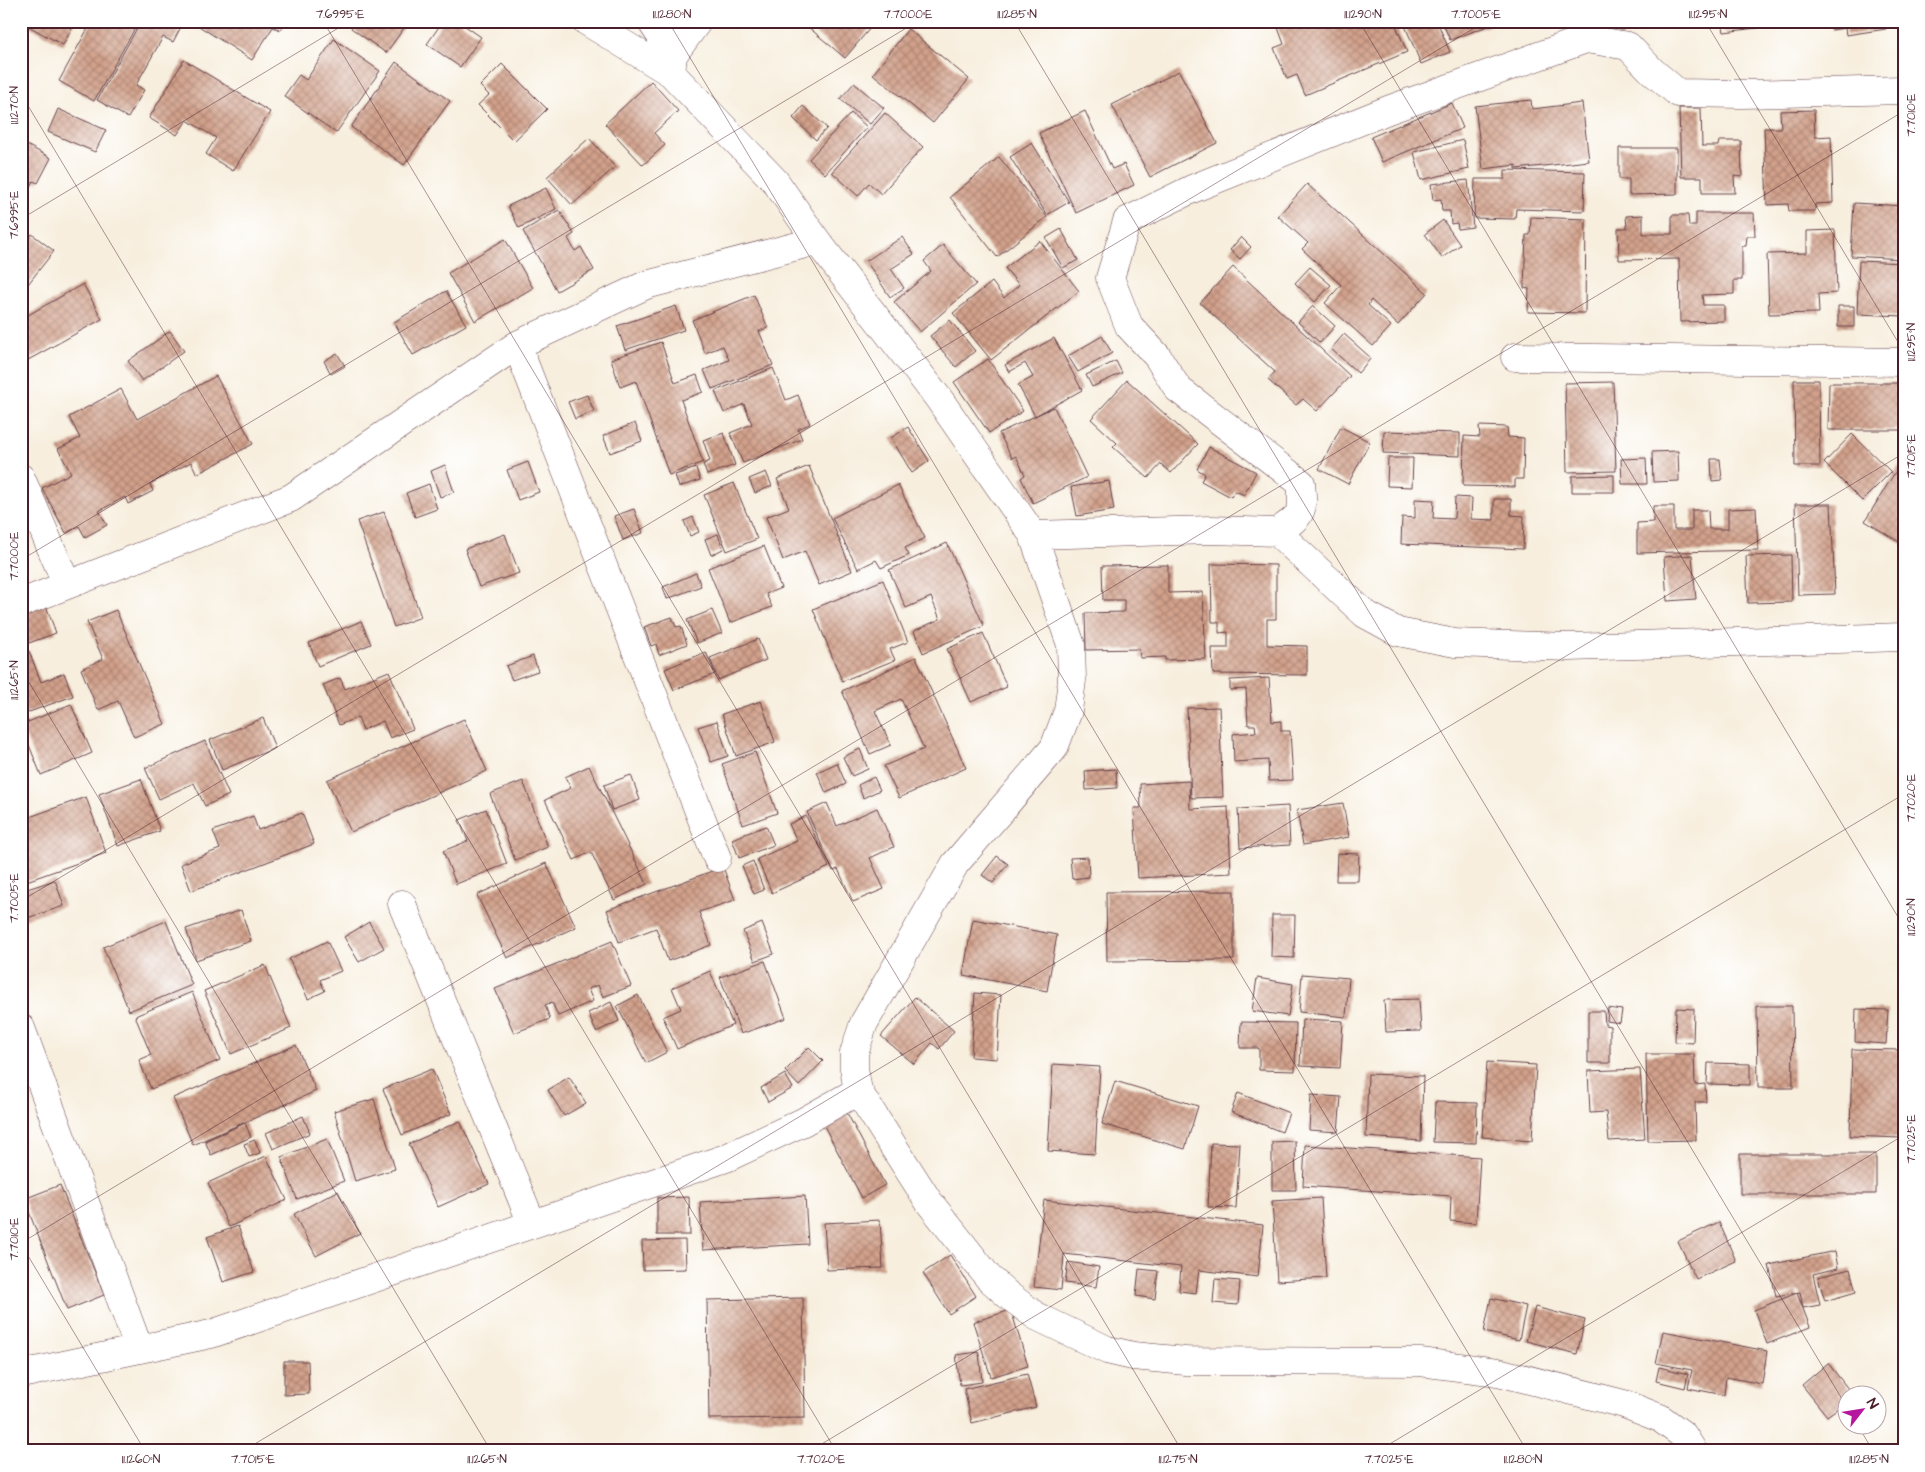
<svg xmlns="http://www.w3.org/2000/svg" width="1925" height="1472" font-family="'Architects Daughter',sans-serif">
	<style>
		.building { fill: url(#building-cross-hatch) }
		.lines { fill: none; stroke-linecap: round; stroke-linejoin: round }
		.street-casing { stroke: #643e46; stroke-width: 29 }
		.street { stroke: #fff; stroke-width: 28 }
		.ticks { fill: none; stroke: #4a1f2b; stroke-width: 1; stroke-opacity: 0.45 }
		.neatline { fill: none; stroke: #4a1f2b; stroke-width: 2 }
		.ticks-label { font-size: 12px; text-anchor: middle; fill: #4a1f2b }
	</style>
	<defs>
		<pattern id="building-cross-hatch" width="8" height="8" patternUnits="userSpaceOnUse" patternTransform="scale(1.25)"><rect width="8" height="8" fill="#d2a18b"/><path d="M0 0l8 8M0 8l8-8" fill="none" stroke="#ac8372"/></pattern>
	</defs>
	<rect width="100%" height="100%" fill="#fff"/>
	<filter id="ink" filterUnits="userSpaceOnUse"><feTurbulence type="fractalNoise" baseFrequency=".02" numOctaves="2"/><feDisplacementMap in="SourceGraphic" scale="10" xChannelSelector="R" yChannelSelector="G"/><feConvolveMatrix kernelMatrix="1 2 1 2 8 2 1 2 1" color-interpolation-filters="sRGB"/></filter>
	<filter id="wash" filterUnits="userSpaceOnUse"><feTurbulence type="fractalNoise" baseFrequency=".0096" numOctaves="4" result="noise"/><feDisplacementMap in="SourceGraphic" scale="20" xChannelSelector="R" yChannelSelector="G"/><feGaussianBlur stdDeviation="1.12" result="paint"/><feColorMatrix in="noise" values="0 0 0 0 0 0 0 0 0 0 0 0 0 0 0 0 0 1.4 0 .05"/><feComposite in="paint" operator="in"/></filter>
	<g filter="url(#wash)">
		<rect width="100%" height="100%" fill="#f7eedd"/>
		<g id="blocks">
			<!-- building -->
			<path class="building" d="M30,21H76L63,45L28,26Z
				M92,21H139L94,101L59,81Z
				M141,21H184L173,42L163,37L136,85L144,90L128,118L97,100Z
				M191,21H286L281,30L273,27L252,60Z
				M356,21H409L386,53L351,28Z
				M443,21H458L481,37L460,67L427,44Z
				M801,21H876L845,58Z
				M1287,21H1394L1407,52L1305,95L1297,75L1287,79L1274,48L1284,44L1277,25Z
				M1403,21H1437L1450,52L1421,64Z
				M1442,21H1501L1450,40Z
				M1722,21H1764L1765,27L1724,32Z
				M1831,21H1885L1886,29L1846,35L1845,28L1832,30Z
				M908,29L969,79L933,123L873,74Z
				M334,39L380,71L336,133L284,96L299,75L306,80Z
				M184,60L270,112L233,171L206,154L216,138L187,120L177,135L149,118Z
				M396,62L450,101L404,165L351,127Z
				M502,64L547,109L514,141L478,105L489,95L480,86Z
				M1179,71L1217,143L1150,177L1112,105Z
				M651,81L678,111L654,133L665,145L643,165L605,124Z
				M854,83L884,108L870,124L840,99Z
				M1531,100L1532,109L1582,103L1589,161L1516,169V165L1483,169L1475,106Z
				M1452,103L1463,128L1382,162L1371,137Z
				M803,106L827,128L816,140L793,118Z
				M1679,108H1701L1702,146H1718L1719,141H1741L1742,177L1734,176L1735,193H1702V177H1681Z
				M58,109L106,130L95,152L48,132Z
				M1814,110L1815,137L1831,136L1833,203L1815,204V211H1789L1788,204L1767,205L1764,128H1781L1780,111Z
				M1085,111L1112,169L1124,164L1134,185L1076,213L1039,133Z
				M851,113L867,127L825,174L809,159Z
				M885,113L923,147L881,194L869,183L858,196L832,172Z
				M589,138L615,167L572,205L547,177Z
				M1463,140L1469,169L1421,180L1414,152Z
				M21,142L51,158L38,183L33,181L22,202L27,205L21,216Z
				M1032,143L1069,202L1047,215L1010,157Z
				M1619,148H1677V194L1629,195V179H1619Z
				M999,157L1047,217L997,257L950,197Z
				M1505,170L1585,172L1584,211L1516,209L1515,219L1474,218L1475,179H1505Z
				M1468,180L1473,227L1458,229L1457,223L1451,224L1450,211H1442L1441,199L1433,200L1431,184Z
				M1307,184L1427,293L1398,325L1371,300L1368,305L1391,326L1373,346L1325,303L1341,285L1302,249L1308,243L1278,216Z
				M546,188L556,209L519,228L508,206Z
				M1854,203L1904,206V259L1851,256Z
				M559,210L574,234L568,238L575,251L581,247L594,270L557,291L523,231Z
				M1696,213H1754L1755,236H1747L1746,246H1742V280H1734V294L1702,295L1703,305H1724V321L1680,322L1679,259L1619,260L1618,228H1627L1626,216L1643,215V234H1672V215H1688L1689,226H1696Z
				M1531,217L1586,219L1585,313L1528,312L1529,289L1524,288L1526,235H1530Z
				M1443,220L1460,245L1442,258L1425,234Z
				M1061,229L1078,260L1063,268L1046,238Z
				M1835,230L1837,293L1818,294L1819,313L1769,314L1767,254L1807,253V231Z
				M32,234L54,251L21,293V249Z
				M902,237L914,254L891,269L904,288L890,297L866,261Z
				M1241,237L1251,247L1240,259L1230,250Z
				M505,239L533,288L475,321L448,273Z
				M1040,241L1079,291L991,360L953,313L992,282L1004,298L1019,285L1005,268Z
				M943,245L976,284L920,332L894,302L931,271L924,261Z
				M1859,261L1904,263V316L1857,314Z
				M1233,267L1350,376L1317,411L1303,399L1296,405L1268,380L1275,372L1200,303Z
				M1310,267L1331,285L1315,302L1295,283Z
				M83,284L102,319L21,364V319Z
				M446,291L466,325L413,355L394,322Z
				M754,295L768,328L759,331L773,365L712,389L704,370L729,360L723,346L705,353L692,320Z
				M676,306L684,330L625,350L617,326Z
				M1313,306L1335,326L1320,343L1298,322Z
				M1838,306H1854V327H1838Z
				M950,320L975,351L956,367L930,336Z
				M170,331L184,351L142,381L128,361Z
				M1344,334L1371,358L1358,373L1331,349Z
				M1102,336L1112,353L1078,372L1068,356Z
				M1054,338L1082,390L1035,416L1018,385L1033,377L1025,363L1009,372L1005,365Z
				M661,342L675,383L697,375L703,392L681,400L703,462L669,475L636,381L620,387L611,359Z
				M337,353L345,366L331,374L324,361Z
				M988,359L1023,411L989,433L954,382Z
				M1116,361L1122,373L1092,387L1086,375Z
				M773,368L786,400L798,395L810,424L798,429L802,439L743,463L730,433L752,424L744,404L724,413L715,391Z
				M216,376L253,444L197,474L191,462L150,484L153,491L128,504L125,497L99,511L107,525L85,537L79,526L66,533L42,488L71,473L58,449L80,438L69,417L121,389L137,419Z
				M1127,380L1198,444L1171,473L1161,464L1148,478L1113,447L1117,443L1091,419Z
				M1794,380H1819L1820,466H1795Z
				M1613,382L1616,471L1567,472L1565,383Z
				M1829,383H1904V430H1828Z
				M587,395L594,411L575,419L568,402Z
				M1054,407L1087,477L1033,503L1021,478L1025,475L1016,456L1012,458L999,433Z
				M635,423L642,441L610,453L603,436Z
				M1479,426L1507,427L1508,437L1524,438L1523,479H1515V487L1463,486L1464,436L1480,437Z
				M908,427L929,461L912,473L891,438Z
				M1341,427L1370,442L1348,484L1319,469Z
				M1384,431L1460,433V456L1383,453Z
				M724,433L735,465L707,475L703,464L710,461L703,440Z
				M1852,434L1891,472L1862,501L1824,463Z
				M1209,447L1256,472L1244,495L1235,491L1231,497L1201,481L1205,474L1197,469Z
				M1678,451L1679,481L1653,482L1652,452Z
				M1388,458H1413L1412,487L1387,486Z
				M1646,458L1647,484H1622L1621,459Z
				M1711,459H1720L1722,480L1712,481Z
				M528,462L539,492L518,500L507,470Z
				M445,465L454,492L440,497L431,471Z
				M809,466L852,571L819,585L805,551L783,560L766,517L789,508L777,479Z
				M1899,466L1904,469V545L1865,521Z
				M696,468L700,480L679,487L675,475Z
				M766,472L772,486L755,493L749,479Z
				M1614,475V492H1572V476Z
				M1109,481L1114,510L1077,516L1071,487Z
				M734,483L757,539L727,551L704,495Z
				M429,484L437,509L415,517L406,493Z
				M898,485L925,538L905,548L909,555L881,568L876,560L858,569L832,518Z
				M1455,497L1472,498L1471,519L1494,520V499H1511V515L1524,516L1523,549L1401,544L1402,517L1415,518V499L1434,500L1433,518L1454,519Z
				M1795,504H1831L1835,594L1798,595Z
				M1653,506H1674V530H1692V510H1708L1709,529H1728V509L1756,508L1758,550L1637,553V523L1653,522Z
				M634,509L643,533L623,540L614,516Z
				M384,512L421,617L394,627L357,521Z
				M693,517L699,532L690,536L684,521Z
				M505,534L519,573L479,587L465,549Z
				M718,534L723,549L711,555L705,539Z
				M947,543L984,626L923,653L914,631L940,619L931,597L906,608L889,570Z
				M764,546L781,588L766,594L772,607L730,623L708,568Z
				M1692,555L1696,599L1667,601L1664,557Z
				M1791,555L1792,602L1748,603L1746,556Z
				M1211,564L1276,565V619H1267V645L1307,646V675L1213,674L1212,648H1228V632L1219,633V622H1212Z
				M1168,565V593L1203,592L1206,659L1165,660V657L1140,658L1139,649L1086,650L1085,613L1124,612V600H1103L1102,566Z
				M696,573L701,586L667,599L663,587Z
				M883,580L908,642L890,649L895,660L842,681L813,609Z
				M45,603L56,633L21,646V612Z
				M116,610L165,724L134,737L118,701L98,710L81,669L103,659L87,622Z
				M712,610L722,633L697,643L687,620Z
				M672,617L676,627L681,626L687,644L659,655L656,644L651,646L644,627Z
				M361,621L371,644L318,666L309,643Z
				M983,633L1007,687L971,702L947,649Z
				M758,639L766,660L718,680L710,658Z
				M29,651L41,682L64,673L73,696L21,715V654Z
				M706,652L715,674L674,690L665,669Z
				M533,656L538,671L512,680L506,666Z
				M916,657L966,768L899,798L884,766L924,749L901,699L875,711L891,745L870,754L842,691Z
				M389,671L413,729L390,738L383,721L363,730L358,717L339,725L323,685L340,678L345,689Z
				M1269,678L1272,722L1281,721V731H1290L1293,780L1269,781L1268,760L1234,762L1233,734L1256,732L1255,725H1248L1246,689L1230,690V680Z
				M761,701L775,742L736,756L722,714Z
				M71,704L92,753L41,775L21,725Z
				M1219,707L1223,797L1191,798L1187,708Z
				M263,718L275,748L222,770L210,740Z
				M464,719L487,771L351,832L327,780Z
				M717,721L728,756L711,762L698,727Z
				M205,741L229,795L205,806L194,783L159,799L145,768Z
				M860,749L868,769L852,776L843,757Z
				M755,752L777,813L743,825L722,764Z
				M837,763L846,784L826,793L817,772Z
				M589,766L647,884L614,900L591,852L574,860L545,800L571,788L565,777Z
				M1116,769L1117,788L1086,790L1085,771Z
				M631,775L640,800L612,810L604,785Z
				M874,777L880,790L863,798L858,785Z
				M141,779L160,831L118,846L99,794Z
				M523,781L548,847L515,860L490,794Z
				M1189,781L1190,809L1228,807L1231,873L1138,878L1134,808H1141L1140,784Z
				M86,797L106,853L21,883V820Z
				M827,803L837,826L877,808L894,847L870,858L884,889L853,902L838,869L833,871L807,812Z
				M1343,803L1349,837L1303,845L1297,810Z
				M1288,806L1290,845L1240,848L1238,809Z
				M486,809L507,864L456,884L443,851L468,841L459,820Z
				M302,813L314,844L191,891L181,864L220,849L213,831L253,816L258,830Z
				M806,816L829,867L772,893L757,859L797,841L789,824Z
				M766,826L774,845L739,858L732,839Z
				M1337,853L1359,854L1358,881H1336Z
				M997,856L1008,864L993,883L982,875Z
				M1088,857L1089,877L1072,879L1070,858Z
				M753,861L764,890L754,894L742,866Z
				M546,863L576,927L507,958L477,895Z
				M723,867L735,900L699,912L711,945L668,961L656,928L619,942L607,910Z
				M55,880L64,906L21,920V891Z
				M1234,891V960L1107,961L1106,892Z
				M241,910L251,941L196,960L186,929Z
				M1272,915H1295L1294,958L1271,957Z
				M973,919L1057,935L1047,991L963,975Z
				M166,921L192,985L129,1011L103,947Z
				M369,922L384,948L359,962L344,937Z
				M762,923L774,954L755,961L743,931Z
				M327,941L341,971L320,980L325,991L308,999L289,959Z
				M612,941L631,986L603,997L598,985L588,989L593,1001L558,1016L552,1002L545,1005L550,1019L514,1033L495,989Z
				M765,961L786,1018L741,1034L720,977Z
				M265,965L291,1028L231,1054L204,991Z
				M710,971L733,1025L677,1049L663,1017L681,1009L672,988Z
				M1302,974L1349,978L1346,1017L1299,1012Z
				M1257,978L1293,984L1288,1016L1252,1011Z
				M192,992L220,1060L151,1089L139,1060L151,1055L135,1016Z
				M975,993L1001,995L997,1059L971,1057Z
				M638,995L667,1052L646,1063L617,1006Z
				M915,997L954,1031L939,1049L932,1043L914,1064L881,1036Z
				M1419,999L1421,1031L1386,1032L1384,1000Z
				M611,1002L619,1021L596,1032L588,1013Z
				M1757,1006H1792L1793,1088H1758Z
				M1608,1008L1622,1010L1620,1023L1607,1021Z
				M1676,1008L1694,1009L1693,1043L1675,1042Z
				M1856,1009L1888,1010L1886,1044L1855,1042Z
				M1588,1011H1604L1605,1025L1610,1026V1063H1588Z
				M1302,1019L1343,1021L1340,1068L1300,1066Z
				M1241,1022L1296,1023L1295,1071L1259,1070V1048H1240Z
				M296,1045L316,1091L193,1145L173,1098Z
				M809,1047L823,1061L799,1086L785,1071Z
				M1852,1049L1902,1050L1900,1138L1850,1136Z
				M1646,1054H1694L1695,1085L1705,1084L1706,1102H1695L1696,1140L1648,1141Z
				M1487,1062L1536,1065L1532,1141L1482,1137Z
				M1708,1063L1750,1064V1085L1707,1084Z
				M1053,1064L1100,1067L1095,1154L1048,1151Z
				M432,1069L451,1114L402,1135L383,1089Z
				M1640,1069L1645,1139L1609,1141L1606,1112L1590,1113L1588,1071Z
				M785,1074L793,1088L768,1102L761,1088Z
				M1368,1074L1423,1076L1421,1141L1366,1137Z
				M569,1077L586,1103L564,1116L548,1090Z
				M1115,1081L1198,1106L1185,1149L1102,1124Z
				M1238,1093L1289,1113L1282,1132L1231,1112Z
				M1311,1095L1341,1097L1338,1132L1309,1130Z
				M374,1099L395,1169L355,1181L334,1111Z
				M1435,1102L1477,1103L1476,1143L1433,1142Z
				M846,1111L885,1185L862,1198L823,1124Z
				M303,1116L310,1133L273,1149L266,1133Z
				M460,1121L489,1184L438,1207L409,1144Z
				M245,1123L251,1137L211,1155L205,1141Z
				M327,1139L344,1181L297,1199L281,1157Z
				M255,1140L260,1153L249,1157L244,1144Z
				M1295,1141L1296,1190H1272V1142Z
				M1211,1143L1240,1144L1236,1208L1208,1207Z
				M1305,1145L1480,1157L1476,1223L1450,1221L1451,1196L1303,1186Z
				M1740,1154H1876V1194H1740Z
				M266,1156L287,1200L229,1227L208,1183Z
				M60,1185L104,1295L67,1310L24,1199Z
				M338,1191L360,1233L316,1256L294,1214Z
				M805,1196L808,1244L703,1250L700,1202Z
				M689,1197L690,1235H657V1198Z
				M1321,1198L1326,1278L1277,1281L1272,1201Z
				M1044,1200L1263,1225L1258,1277L1199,1270L1196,1293L1179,1291L1181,1267L1064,1254L1061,1290L1034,1287Z
				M880,1220L883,1268L827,1270L824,1223Z
				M1719,1222L1736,1261L1696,1279L1678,1241Z
				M238,1226L254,1272L223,1282L207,1237Z
				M685,1240L686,1269L643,1270L642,1241Z
				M1835,1251L1838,1268L1813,1274L1820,1305L1803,1308L1800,1292L1776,1296L1769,1265Z
				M950,1255L976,1296L949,1314L923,1273Z
				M1068,1262L1099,1267L1096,1287L1065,1283Z
				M1139,1269L1158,1271L1155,1299L1136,1296Z
				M1850,1269L1856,1292L1825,1301L1818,1277Z
				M1215,1279L1240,1281L1238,1305L1213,1303Z
				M1797,1293L1810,1327L1767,1344L1754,1310Z
				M803,1298L805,1418L709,1419L707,1300Z
				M1491,1298L1526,1306L1519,1340L1484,1332Z
				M1535,1307L1585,1320L1577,1354L1526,1341Z
				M1011,1310L1028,1366L991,1377L973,1322Z
				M1663,1331L1767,1351L1762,1384L1726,1377L1724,1395L1688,1388L1692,1370L1656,1363Z
				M979,1352L982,1382L960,1385L956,1355Z
				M284,1361H308L309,1394L284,1395Z
				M1828,1363L1852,1394H1848V1401L1827,1416L1802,1385Z
				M1659,1367L1688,1374L1685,1388L1656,1381Z
				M1027,1374L1036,1407L972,1423L964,1389Z"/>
		</g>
	</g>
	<g filter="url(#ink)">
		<use href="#blocks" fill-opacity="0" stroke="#643e46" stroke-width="1"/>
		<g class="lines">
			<!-- street casing -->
			<g class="street-casing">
				<path id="street" d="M586,21L671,73L775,181L817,241L939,399L1033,535L1071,645L1072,680L1068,711L1054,748L955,864L864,1023L854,1053V1068L858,1091L929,1202L988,1277L1008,1295L1036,1316L1107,1350L1133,1356L1186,1361L1420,1362L1498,1372L1624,1404L1660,1418L1683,1435L1693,1451
					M651,21L673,55
					M671,73L673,55L698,21
					M517,345L717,858
					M1515,357L1904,362
					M21,478L67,585
					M1277,532C1302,515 1304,514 1301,483L1178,389L1157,356L1129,326L1110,278L1127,221L1192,189L1388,110L1586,39L1628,46L1652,71L1678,93L1742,94L1904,90
					M1033,535L1211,530L1277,532L1365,614L1398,632L1455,643L1569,647L1904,637
					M21,603L291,498L517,345L646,285L817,241
					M402,904L532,1224
					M21,1028L139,1349
					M21,1374L211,1334L726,1158L803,1122L858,1091"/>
			</g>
			<!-- street -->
			<use href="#street" class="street"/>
		</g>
	</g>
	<!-- ticks -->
	<path class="ticks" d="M323,21L1182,1451M668,21L1527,1451M1014,21L1848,1409M1359,21L1904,927M1705,21L1904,352M21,94L836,1451M21,219L350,21M21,560L918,21M21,669L491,1451M21,901L1486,21M21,1243L1904,111M21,1244L145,1451M1857,1424L1873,1451M243,1451L1904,453M810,1451L1904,794M1378,1451L1904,1135"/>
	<!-- margin -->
	<rect width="1925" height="1472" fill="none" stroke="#fff" stroke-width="55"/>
	<!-- north arrow -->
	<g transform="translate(1862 1410) rotate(59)"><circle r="24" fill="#ffffff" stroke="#b7a5aa"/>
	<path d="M0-4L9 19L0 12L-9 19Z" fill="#b5179e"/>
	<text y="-8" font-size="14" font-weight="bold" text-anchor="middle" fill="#4a1f2b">N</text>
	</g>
	<rect x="28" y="28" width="1870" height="1416" class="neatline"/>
	<g class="ticks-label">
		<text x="340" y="18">7.6995°E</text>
		<text x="672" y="18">11.1280°N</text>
		<text x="908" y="18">7.7000°E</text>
		<text x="1017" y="18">11.1285°N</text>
		<text x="1363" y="18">11.1290°N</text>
		<text x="1476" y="18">7.7005°E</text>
		<text x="1708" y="18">11.1295°N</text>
		<text transform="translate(14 105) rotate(-90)" y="4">11.1270°N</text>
		<text transform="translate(1911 115) rotate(-90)" y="4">7.7010°E</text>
		<text transform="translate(14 215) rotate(-90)" y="4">7.6995°E</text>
		<text transform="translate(1911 342) rotate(-90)" y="4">11.1295°N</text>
		<text transform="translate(1911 456) rotate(-90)" y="4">7.7015°E</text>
		<text transform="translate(14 556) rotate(-90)" y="4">7.7000°E</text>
		<text transform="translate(14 680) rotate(-90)" y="4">11.1265°N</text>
		<text transform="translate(1911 798) rotate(-90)" y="4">7.7020°E</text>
		<text transform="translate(14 898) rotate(-90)" y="4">7.7005°E</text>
		<text transform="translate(1911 917) rotate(-90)" y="4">11.1290°N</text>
		<text transform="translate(1911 1139) rotate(-90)" y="4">7.7025°E</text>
		<text transform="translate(14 1239) rotate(-90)" y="4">7.7010°E</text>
		<text x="141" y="1463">11.1260°N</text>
		<text x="253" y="1463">7.7015°E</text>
		<text x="487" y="1463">11.1265°N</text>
		<text x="821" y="1463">7.7020°E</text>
		<text x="1178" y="1463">11.1275°N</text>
		<text x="1389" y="1463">7.7025°E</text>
		<text x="1523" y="1463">11.1280°N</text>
		<text x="1869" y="1463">11.1285°N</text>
	</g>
</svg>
